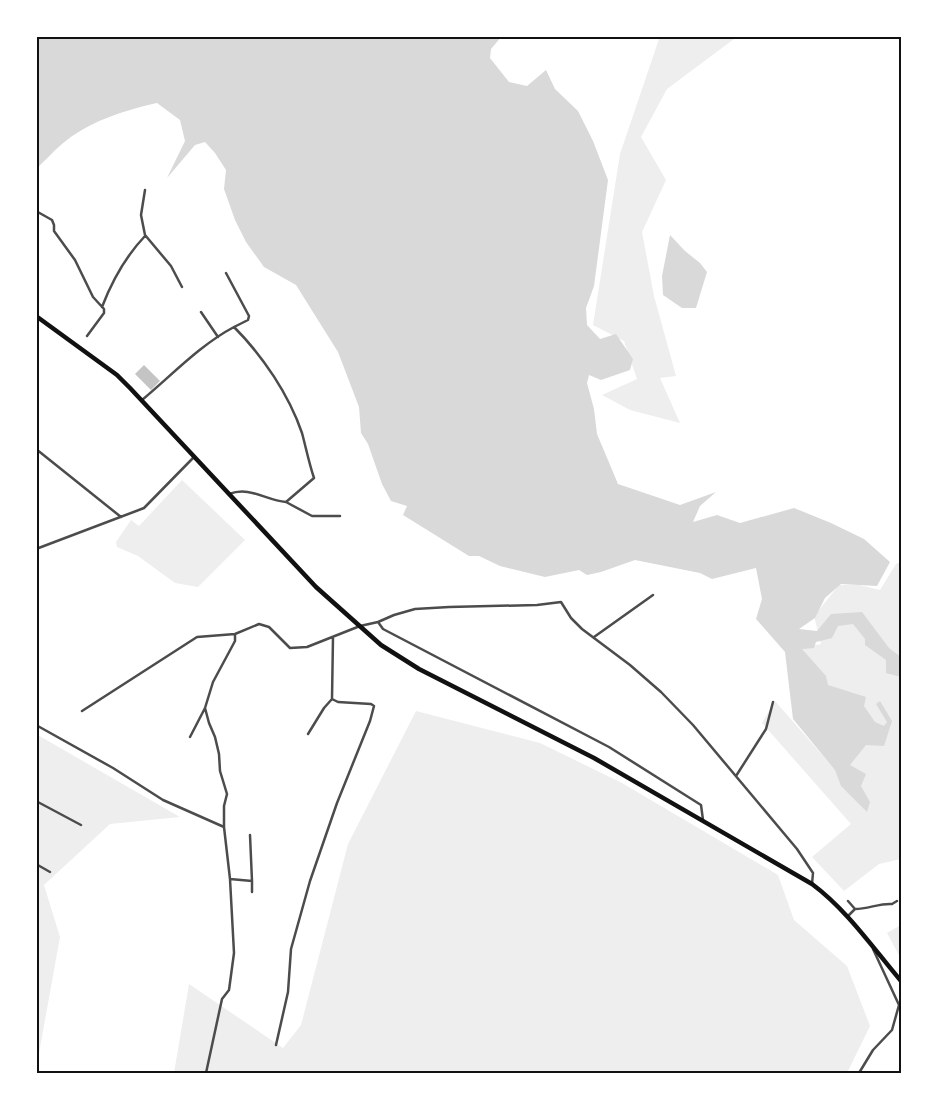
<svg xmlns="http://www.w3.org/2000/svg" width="937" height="1109" font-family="'Golos Text',sans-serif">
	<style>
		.green { fill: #eee }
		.water { fill: #d9d9d9 }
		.building { fill: #c4c4c4 }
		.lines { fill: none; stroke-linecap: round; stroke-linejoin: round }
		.minor { stroke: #4c4c4c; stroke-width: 2.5 }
		.primary { stroke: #111; stroke-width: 4.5 }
		.neatline { fill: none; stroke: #111; stroke-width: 2 }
	</style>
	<rect width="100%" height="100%" fill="#fff"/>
	<!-- green -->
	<path class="green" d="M660,36H738L667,89L641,137L666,180L642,232L654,296L676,376L660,378L680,423L630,410L602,395L637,379L624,341L593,325L620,154Z
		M182,480L245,540L198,587L175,583L138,556L117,547L116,542L131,520L139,526Z
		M901,562V859L879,864L844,891L812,857L851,824L762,723L775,701L831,765L855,738L797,649L821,644L814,616L839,585H859L880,590L896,564Z
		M416,711L540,743L622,783L778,875L794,920L847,966L870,1026L847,1073H174L189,984L283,1048L301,1025L348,844Z
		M36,734L180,817L110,824L44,885L60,937L36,1070Z
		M901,925V959L887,933Z"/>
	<!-- water -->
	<path class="water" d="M36,36H502L491,49L490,58L509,82L527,86L546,70L555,89L578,111L593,141L608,180L594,286L586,308L587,325L600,339L616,334L633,359L630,370L601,380L589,375L587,383L594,409L597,434L618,484L680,505L716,492L700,506L693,522L717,515L740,523L794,508L831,523L864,539L890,562L877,586L841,584L825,598L815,618L799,629L817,631L831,614L862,612L889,648L901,657V677L886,673V660L865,645V639L853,624L838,626L832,638L816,642L814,648L802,649L826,676L828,685L866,697L864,706L875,722L884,726L887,722L876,704L880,701L892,721L884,746L866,745L850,765L866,774L861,786L870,802L867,812L841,786L835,770L793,719L785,652L756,619L762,599L756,568L712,579L700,573L635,560L601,572L587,575L579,570L545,577L500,566L479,556H469L403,515L407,506L391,501L382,484L368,444L361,433L359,407L338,352L296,285L264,267L246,242L235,220L224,189L226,170L215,153L205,142L195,145L167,178L185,141L180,120L157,103C126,110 93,120 67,140C56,148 46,160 36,169Z
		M670,235L685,251L700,263L707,272L696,308H682L663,295L662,276Z"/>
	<!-- building -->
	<path class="building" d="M144,365L160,381L151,390L135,374Z"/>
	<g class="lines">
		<!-- minor -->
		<path class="minor" d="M145,190L141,215L145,235L171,266L182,287
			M36,211L52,220L54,225V231L75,260L93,297L104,309V313L87,336
			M226,273L249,316L248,320L234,327C263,356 289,395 302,433C306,448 309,463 314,478L286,502C265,500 250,486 229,494
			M102,307C112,281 126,256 145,236
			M201,312L218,337
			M142,400C172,375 200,345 234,327
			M36,449L121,517
			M286,502L312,516H340
			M36,549L144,508L194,457
			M378,622L383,629L609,747L701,805L703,820
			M594,637L653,595
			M82,711L197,637L235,634L259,624L269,627L290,648L307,647L360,626L378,622L394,615L415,609L449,607L537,605L561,602L571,618L582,629L630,665L661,692L693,725L797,849L813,873L812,884
			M36,725L113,768L163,800L224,827
			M308,734L324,708L332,699L333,637
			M190,737L205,708
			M736,776L766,729L773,702
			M36,801L81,825
			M250,835L252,881
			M36,864L50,872
			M230,879L252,881V892
			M848,901L855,909
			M848,916L855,909C868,909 880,903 892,904L897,901
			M276,1045L288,992L291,949L310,881L337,803L370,721L374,706L371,704L338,702L332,699
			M206,1073L222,999L229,990L234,953L230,879L224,827V806L227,794L220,771L219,754L215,737L209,723L205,708L213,682L235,641V634
			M859,1073L873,1050L892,1030L899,1005L873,949"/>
		<!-- primary -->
		<path class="primary" d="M36,316L117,375L130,388L316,587L381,645L419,669L594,758L812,884C847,910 873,948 901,981"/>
	</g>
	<!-- border -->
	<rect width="937" height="1109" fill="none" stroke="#ffffff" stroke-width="75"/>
	<rect x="38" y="38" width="862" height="1034" class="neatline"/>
</svg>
